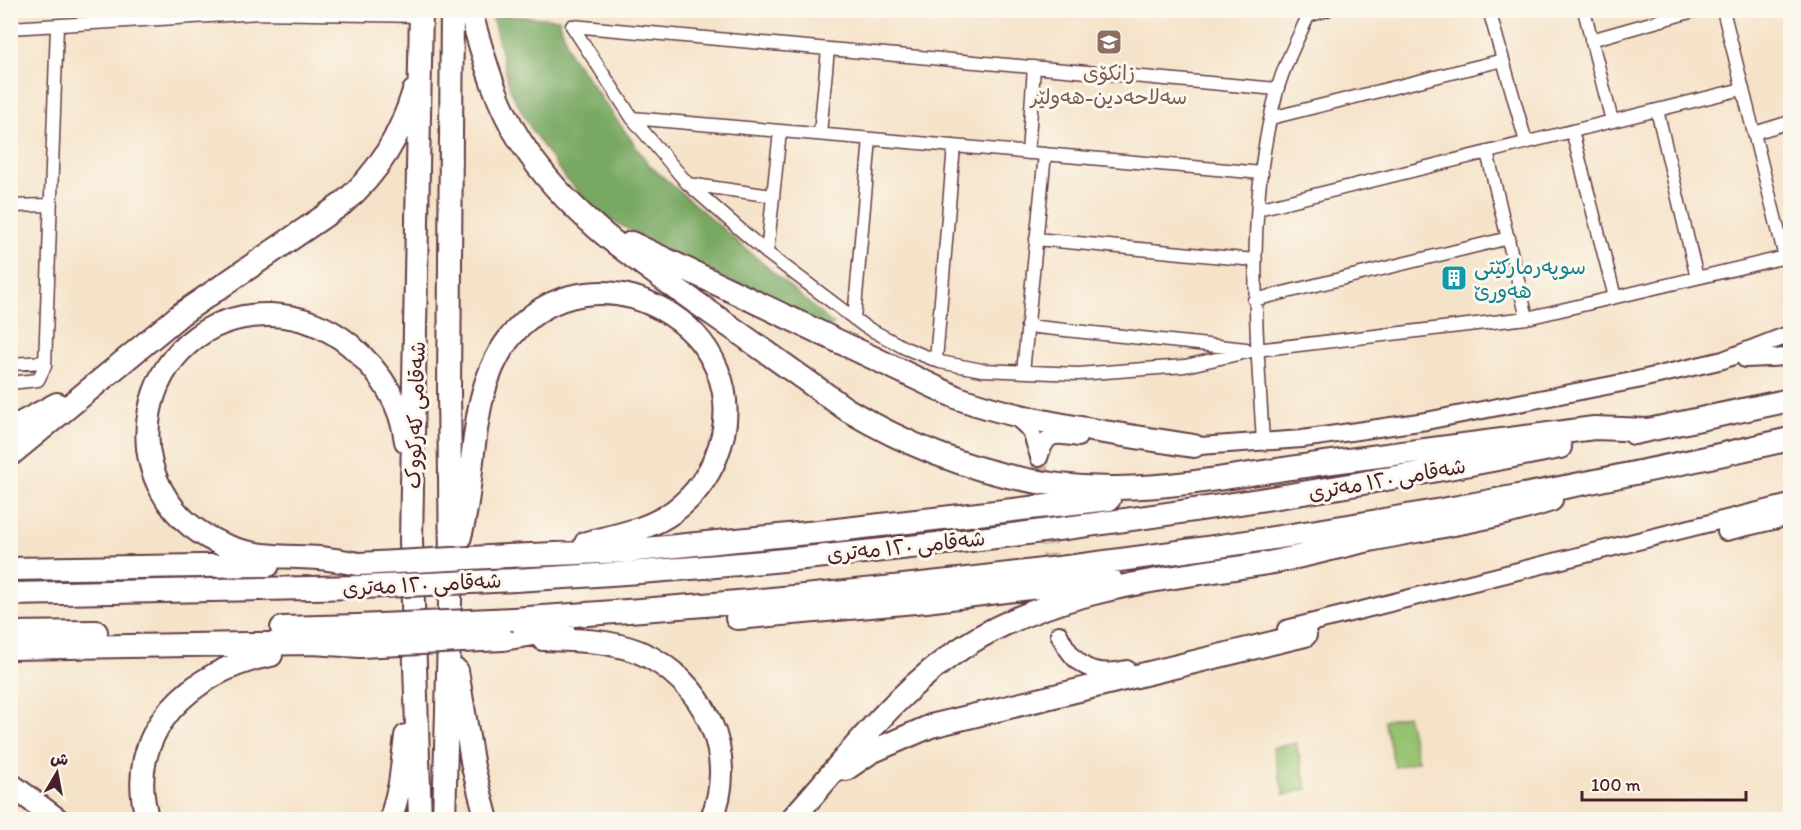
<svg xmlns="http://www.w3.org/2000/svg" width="1801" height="830" font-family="Itim,'Playpen Sans Arabic',sans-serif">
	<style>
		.green { fill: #95c270; stroke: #70704e; stroke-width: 1.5 }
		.forest { fill: #78a862; stroke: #616446; stroke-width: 1.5 }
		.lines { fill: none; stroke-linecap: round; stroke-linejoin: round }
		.secondary-tunnel { stroke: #d3bca9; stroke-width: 16; stroke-dasharray: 16 8; stroke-linecap: butt }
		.street-casing { stroke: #643c43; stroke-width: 15 }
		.secondary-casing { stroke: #643c43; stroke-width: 20 }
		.highway-casing { stroke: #643c43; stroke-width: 26 }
		.street { stroke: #fff; stroke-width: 12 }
		.secondary { stroke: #fff; stroke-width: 16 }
		.highway { stroke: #fff; stroke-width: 22 }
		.highway-bridge-casing { stroke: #643c43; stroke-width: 26; stroke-linecap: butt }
		.highway-bridge { stroke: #fff; stroke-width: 22 }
		.labels { text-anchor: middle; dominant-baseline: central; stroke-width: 6; stroke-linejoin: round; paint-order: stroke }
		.education-label { font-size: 21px; fill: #785e54; stroke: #fbf7ec }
		.culture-label { font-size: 21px; fill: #0d838f; stroke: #fbf7ec; text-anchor: start }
		.street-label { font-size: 21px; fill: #4a1f2b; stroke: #fbf7ec }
	</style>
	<rect width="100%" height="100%" fill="#fbf7ec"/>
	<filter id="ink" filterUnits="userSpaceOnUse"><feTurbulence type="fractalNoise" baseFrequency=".0167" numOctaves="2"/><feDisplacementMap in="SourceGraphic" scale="12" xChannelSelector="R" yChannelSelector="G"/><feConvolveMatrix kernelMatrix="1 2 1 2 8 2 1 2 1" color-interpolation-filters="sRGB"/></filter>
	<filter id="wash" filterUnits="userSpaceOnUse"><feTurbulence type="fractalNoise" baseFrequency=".008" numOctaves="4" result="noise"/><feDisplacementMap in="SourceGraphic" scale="24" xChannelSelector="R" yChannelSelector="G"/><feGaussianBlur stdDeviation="1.35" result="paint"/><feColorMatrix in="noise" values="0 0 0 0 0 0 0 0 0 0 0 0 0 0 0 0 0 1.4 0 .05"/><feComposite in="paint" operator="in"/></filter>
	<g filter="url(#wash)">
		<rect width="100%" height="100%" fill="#f5e3c9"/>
		<!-- green -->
		<path class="green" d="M1407,715L1418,761L1395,767L1384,721Z
			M1296,743L1307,789L1284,795L1273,748Z"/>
		<!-- forest -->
		<path class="forest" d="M492,15L559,19L570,54L649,165L834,325L826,327L664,249L600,214L564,177L532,130L510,90Z"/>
	</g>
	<g filter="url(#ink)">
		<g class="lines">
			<!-- secondary-tunnel -->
			<path class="secondary-tunnel" d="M1039,458L1059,634"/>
			<!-- street casing -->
			<g class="street-casing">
				<path id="street" d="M1489,10L1526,142
					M1584,10L1612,121
					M1723,10L1785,257
					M1308,16L1327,10
					M572,26L632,118L687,183L767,253L864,326L905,348L940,362L982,370L1078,374L1185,366L1256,350L1527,318L1790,256
					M572,26L1277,89
					M10,28L260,13L421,16
					M1591,40L1697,10
					M1657,110L1697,278
					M632,118L1262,173
					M1271,118L1503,60
					M1572,131L1615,297
					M1754,133L1790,122
					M820,134L828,49
					M1487,152L1527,318
					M1028,153L1034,67
					M688,184L773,196
					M10,206L49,205
					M1258,209L1742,89
					M1036,239L1254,260
					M767,253L780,131
					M1254,300L1509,238
					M854,319L870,139
					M1027,326L1246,349
					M936,360L954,146
					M10,364L45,362
					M1023,372L1045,154
					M10,383L38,380L45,366L57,26
					M1263,442C1256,325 1245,206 1277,91C1284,64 1299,36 1311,10"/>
			</g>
			<!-- secondary casing -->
			<g class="secondary-casing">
				<path id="secondary" d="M1745,359L1790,357
					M1015,416L1031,431L1039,457
					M1185,447L1302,439L1426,421L1637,380L1723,360L1790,334
					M1039,458C1047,432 1054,434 1078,438
					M1726,532L1790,517
					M1286,629L1790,503
					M1059,634C1074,666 1092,677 1127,669"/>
			</g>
			<!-- highway casing -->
			<g class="highway-casing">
				<path id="highway" d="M470,10C483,55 495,102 521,142C567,215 639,262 708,311C754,343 800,376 846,409C928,458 1019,489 1116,488C1189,487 1261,471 1333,462C1420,451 1507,440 1594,428L1649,430
					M631,243L958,398C1035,425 1114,433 1194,446
					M10,429L57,404
					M1634,433L1790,400
					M10,455L181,314L342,204C379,173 400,136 414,91
					M459,540C478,475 466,396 508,340C591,231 768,329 716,457C706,481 689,502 667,516C643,531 613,536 586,543
					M507,556L626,551L828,531L1109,499
					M359,564C346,562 332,559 319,558C288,556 258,558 229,547C99,499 133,313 271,315C300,316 328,327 350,345C380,371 401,402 406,441
					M10,569L268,565
					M515,580C866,561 1215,514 1560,447
					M10,594L362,587
					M737,618L926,601L1110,578
					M513,619C942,592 1372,536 1790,439
					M282,628L358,626
					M10,633L96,632
					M503,639L563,629
					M543,639C575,640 609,640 639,652C703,679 740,754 711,820
					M10,648L312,643L360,646
					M457,671L473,767L487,820
					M846,769L871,752L931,726L1305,635
					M10,784L58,820
					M148,820C121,733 193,669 271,655
					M391,820L400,784L406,736
					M420,820L411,541L421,10
					M444,820L451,565L449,389L452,10
					M791,820C847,758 896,689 968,644C1057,588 1166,579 1268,563C1302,557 1336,547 1370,540C1431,527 1492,520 1551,500"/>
			</g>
			<!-- street -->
			<use href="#street" class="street"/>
			<!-- secondary -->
			<use href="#secondary" class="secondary"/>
			<!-- highway -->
			<use href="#highway" class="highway"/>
			<!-- highway-bridge casing -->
			<g class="highway-bridge-casing">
				<path id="highway-bridge" d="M359,564L507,556
					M362,587L515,580
					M358,626L513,619
					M360,646L503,639"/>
			</g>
			<!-- highway-bridge -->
			<use href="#highway-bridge" class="highway-bridge"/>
		</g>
	</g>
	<!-- icons -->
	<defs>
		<g id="university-square" transform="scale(1.35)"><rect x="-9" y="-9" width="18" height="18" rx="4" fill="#8d6e63" stroke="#fbf7ec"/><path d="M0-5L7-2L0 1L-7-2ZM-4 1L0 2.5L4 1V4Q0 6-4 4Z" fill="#fff"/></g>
		<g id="building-square" transform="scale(1.35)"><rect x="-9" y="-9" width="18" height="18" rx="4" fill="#0f9aa8" stroke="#fbf7ec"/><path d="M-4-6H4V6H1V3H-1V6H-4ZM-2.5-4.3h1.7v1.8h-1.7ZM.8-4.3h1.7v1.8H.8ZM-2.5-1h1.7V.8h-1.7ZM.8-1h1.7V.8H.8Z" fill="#fff"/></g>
	</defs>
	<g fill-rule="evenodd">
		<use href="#university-square" x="1109" y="42"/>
		<use href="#building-square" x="1454" y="278"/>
	</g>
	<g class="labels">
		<!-- education labels -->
		<g class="education-label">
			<text x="1109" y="72">زانکۆی<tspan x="1109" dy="24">سەلاحەدین-هەولێر</tspan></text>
		</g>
		<!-- culture labels -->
		<g class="culture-label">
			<text x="1474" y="266">سوپەرمارکێتی<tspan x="1474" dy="24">هەورێ</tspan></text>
		</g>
		<!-- street labels -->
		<g class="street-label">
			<text transform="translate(415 415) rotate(-88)">شەقامی کەرکووک</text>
			<text transform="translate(1387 479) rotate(-10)">شەقامی ١٢٠ مەتری</text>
			<text transform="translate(906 546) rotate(-6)">شەقامی ١٢٠ مەتری</text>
			<text transform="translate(422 584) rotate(-3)">شەقامی ١٢٠ مەتری</text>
		</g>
	</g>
	<!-- margin -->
	<rect width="1801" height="830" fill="none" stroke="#fbf7ec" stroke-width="36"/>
	<!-- north arrow -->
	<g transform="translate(57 773) rotate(10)" stroke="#fbf7ec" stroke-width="4.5" paint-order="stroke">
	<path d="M0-4.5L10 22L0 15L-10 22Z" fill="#4a1f2b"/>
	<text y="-9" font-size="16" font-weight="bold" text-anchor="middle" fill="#4a1f2b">ش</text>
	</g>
	<!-- scale -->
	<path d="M1582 791v9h164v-9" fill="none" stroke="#4a1f2b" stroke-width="3"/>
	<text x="1591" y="791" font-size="18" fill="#4a1f2b" stroke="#fbf7ec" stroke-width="4.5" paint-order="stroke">100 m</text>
</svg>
